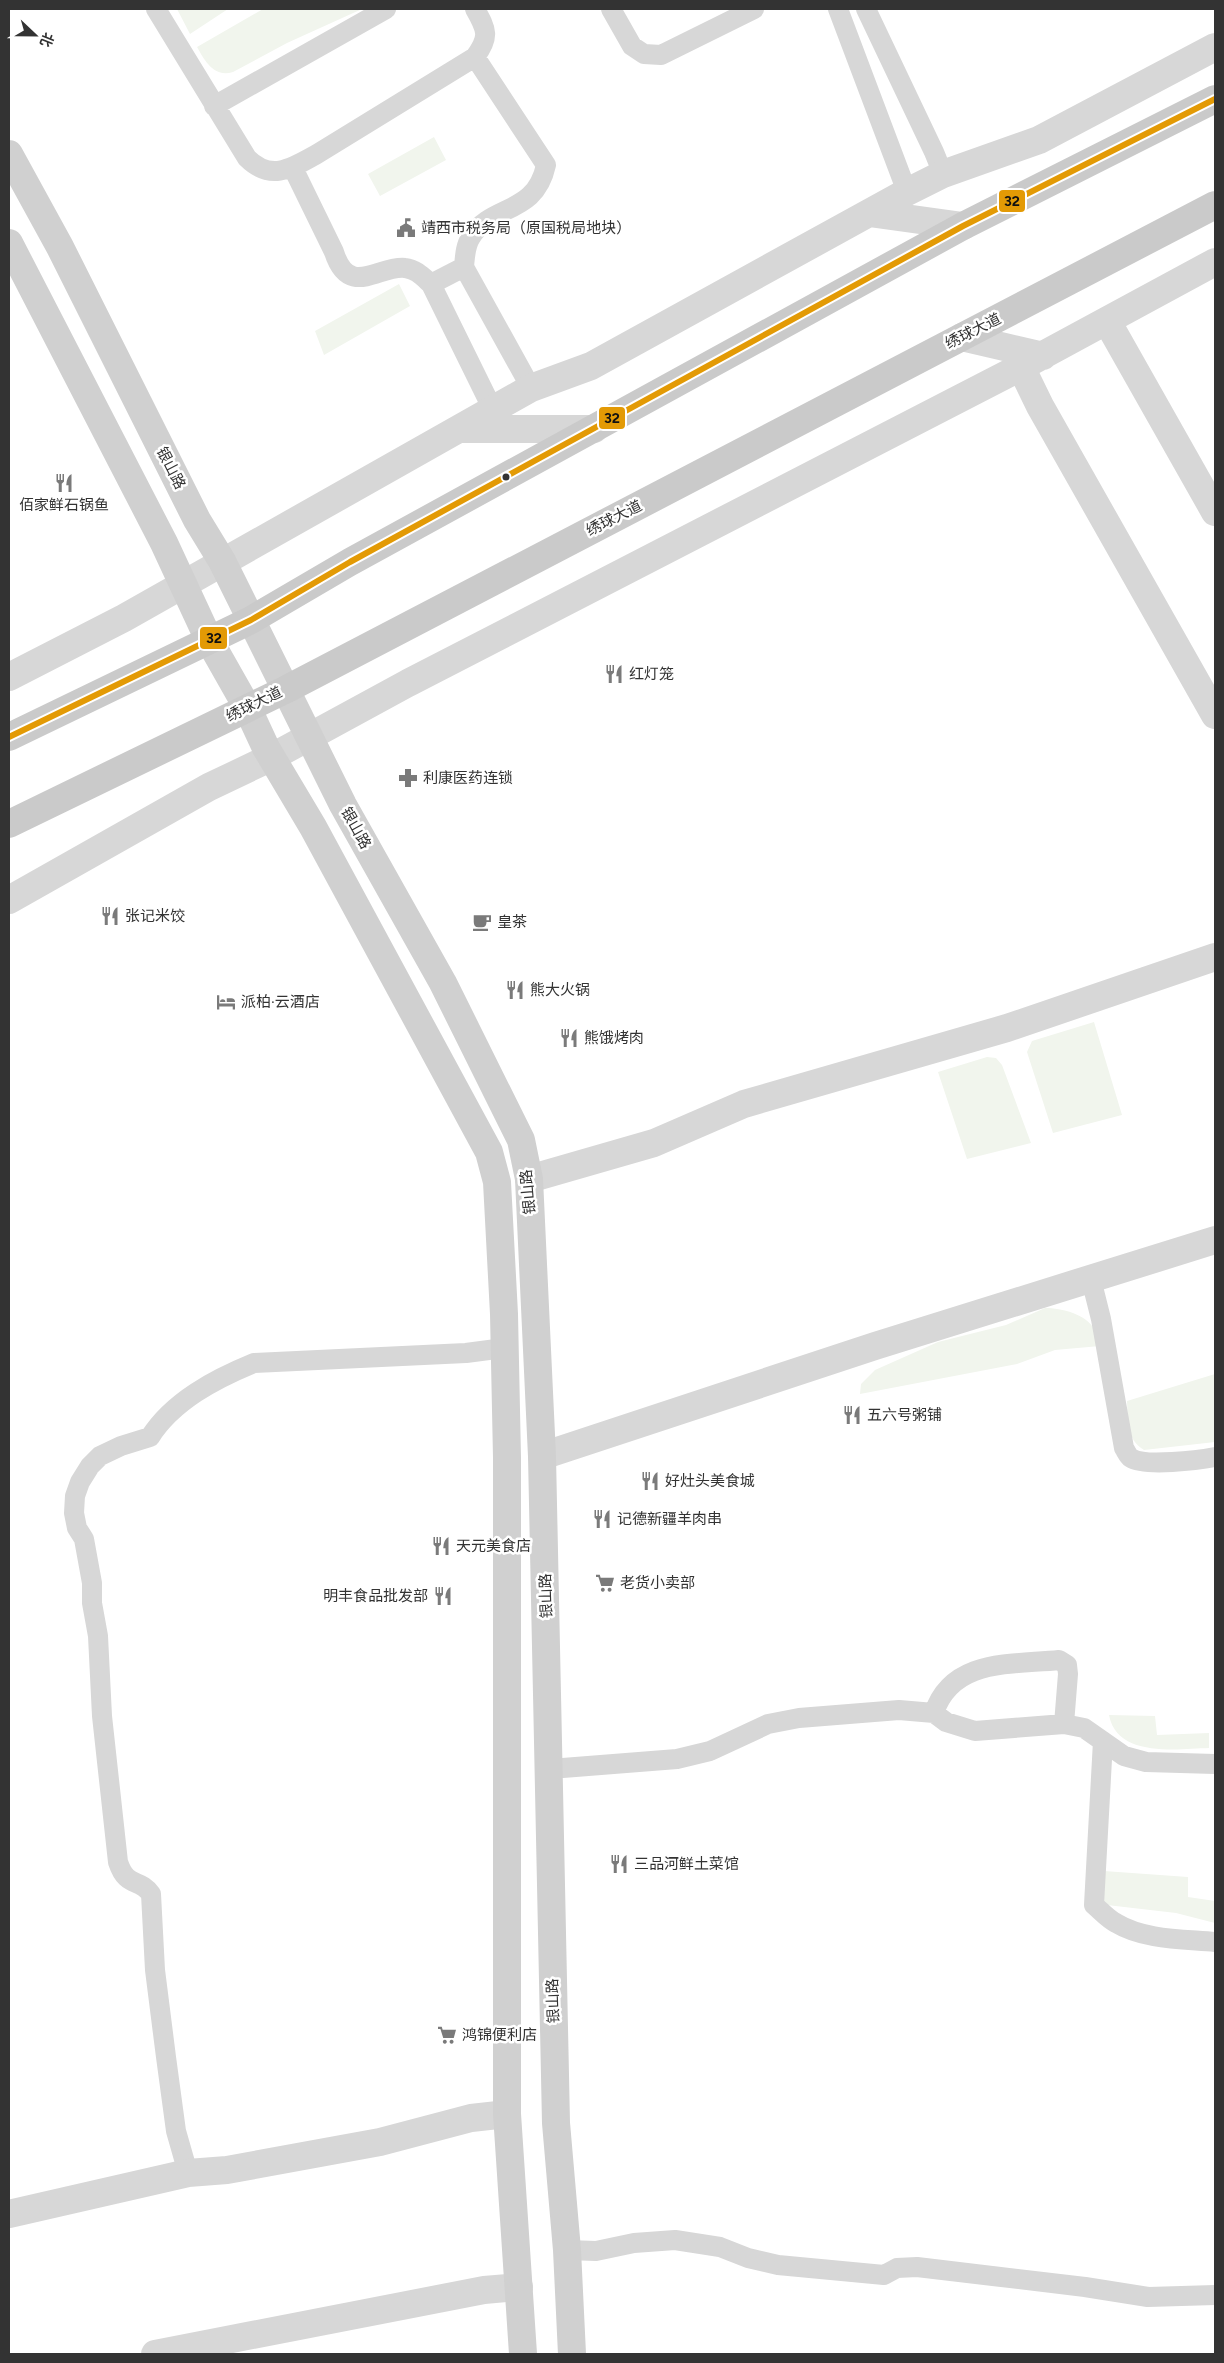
<svg xmlns="http://www.w3.org/2000/svg" width="1224" height="2363" font-family="Figtree,'Noto Sans SC',sans-serif">
	<style>
		.green { fill: #f1f5ed }
		.lines { fill: none; stroke-linecap: round; stroke-linejoin: round }
		.lane { stroke: #d7d7d7; stroke-width: 20 }
		.street { stroke: #d7d7d7; stroke-width: 28 }
		.secondary { stroke: #d0d0d0; stroke-width: 28 }
		.primary { stroke: #cacaca; stroke-width: 28 }
		.bus-1-casing { stroke: #fff; stroke-width: 10 }
		.bus-1 { stroke: #e39a05; stroke-width: 6 }
		.bus-dot { fill: #333; stroke: #fff; stroke-width: 2 }
		.labels { text-anchor: middle; dominant-baseline: central; stroke-width: 5; stroke-linejoin: round; paint-order: stroke }
		.poi-label { font-size: 15px; fill: #333; stroke: #fff; text-anchor: start }
		.street-label { font-size: 15px; fill: #333; stroke: #fff }
		.line-badge { stroke: #fff; stroke-width: 2 }
		.pale-badge-label { font-size: 14px; text-anchor: middle; font-weight: bold; fill: #111 }
	</style>
	<rect width="100%" height="100%" fill="#fff"/>
	<!-- green -->
	<path class="green" d="M177,9H228L190,34Z
		M263,9H362L287,43L233,72C214,78 205,61 197,47Z
		M434,137L446,160L380,196L368,174Z
		M399,284L410,306L324,355L315,331Z
		M1094,1022L1122,1115L1053,1133L1027,1052L1032,1041Z
		M987,1057L996,1058L1002,1065L1031,1143L967,1159L938,1072Z
		M1045,1308C1062,1308 1086,1314 1095,1330C1097,1335 1098,1341 1100,1346L1055,1350L1017,1364L860,1394L861,1384L875,1370L938,1342L1006,1325Z
		M1215,1374V1442L1144,1450C1126,1439 1128,1420 1127,1401Z
		M1109,1715L1155,1716L1157,1735L1209,1733V1748C1177,1749 1117,1758 1109,1715Z
		M1104,1871L1188,1877V1897L1215,1901V1923L1176,1913L1107,1905L1104,1902Z"/>
	<g class="lines">
		<!-- lane -->
		<path class="lane" d="M156,9L247,158C271,182 292,168 317,154L475,57C490,37 487,30 475,9
			M611,9L632,46L644,54L661,55L754,9
			M838,9L907,192
			M866,9L934,152L943,174
			M475,57L546,165C535,216 492,203 471,237C465,246 465,257 464,267L531,388
			M214,106L386,9
			M293,168L334,252C349,299 379,265 405,268C416,269 423,277 431,284L493,410
			M431,284L464,267
			M1091,1279L1101,1319L1124,1448C1126,1451 1128,1456 1131,1458C1145,1467 1199,1460 1215,1457
			M934,1713C952,1658 1012,1665 1059,1660L1067,1665L1068,1674L1064,1724
			M1103,1741L1094,1905C1101,1911 1108,1919 1116,1923C1144,1940 1183,1939 1215,1942
			M550,1769L677,1759L710,1751L768,1724L799,1718L899,1710L934,1713L946,1722L975,1731L1064,1724L1084,1728L1124,1756L1146,1762L1215,1764
			M188,2173L176,2131L166,2057L155,1970L151,1894C139,1877 127,1889 118,1862L102,1716L98,1636L92,1603V1583L84,1539L77,1528L74,1513L75,1496L80,1482L90,1466L100,1456L121,1446L150,1437C173,1401 215,1379 254,1363L466,1353L504,1348
			M567,2250L596,2251L634,2243L675,2240L720,2247L748,2258L778,2265L884,2275L897,2268L917,2267L1085,2287L1148,2297L1215,2295"/>
		<!-- street -->
		<path class="street" d="M869,213L963,226
			M1107,321L1215,512
			M962,337L1043,356
			M1021,367L1040,406L1215,715
			M461,429H594
			M9,677L124,618L531,388L591,366L907,192L943,174L1039,140L1215,47
			M9,900L209,787L272,757L408,683L1021,367L1215,262
			M529,1179L654,1143L744,1104L1007,1028L1215,957
			M542,1456L875,1346L1215,1240
			M9,2214L188,2173L227,2170L380,2142L471,2118L507,2114
			M155,2354L484,2290L519,2287"/>
		<!-- secondary -->
		<path class="secondary" d="M9,154L60,247L197,520L222,561L343,805L443,983L521,1140L529,1179L542,1456L556,2123L567,2250L572,2354
			M9,243L164,543L209,640L247,707L266,748L313,827L489,1152L497,1182L504,1314L507,1458V2114L523,2354"/>
		<!-- primary -->
		<path class="primary" d="M9,737L251,620L350,562L963,226L1215,99
			M9,824L285,690L1215,205"/>
		<!-- bus-1 casing -->
		<g class="bus-1-casing">
			<path id="bus-1" d="M9,737L251,620L350,562L963,226L1215,99"/>
		</g>
		<!-- bus-1 -->
		<use href="#bus-1" class="bus-1"/>
	</g>
	<!-- icons -->
	<defs>
		<g id="civic-bare" transform="scale(1.5)"><path d="M-.6-6.5H3V-4.5H.6V-3L4-1V1h2V6H-6V1h2V-1L-.6-3ZM-1.2 2.5V6h2.4V2.5Z" fill="#7a7a7a" stroke="#fff" stroke-width="2.5" paint-order="stroke"/></g>
		<g id="restaurant-bare" transform="scale(1.5)"><path d="M-5-6h1v4h1v-4h1v4h1v-4h1v5L-1.5 .5V6h-2V.5L-5-1ZM5-6V6H3V1.5H1.5Q1.5-4 5-6Z" fill="#7a7a7a" stroke="#fff" stroke-width="2.5" paint-order="stroke"/></g>
		<g id="pharmacy-bare" transform="scale(1.5)"><path d="M-2-6h4v4h4v4h-4v4h-4v-4h-4v-4h4Z" fill="#7a7a7a" stroke="#fff" stroke-width="2.5" paint-order="stroke"/></g>
		<g id="cafe-bare" transform="scale(1.5)"><path d="M-5.5-4.5H6V0H3Q3 3.5 0 3.5H-2.5Q-5.5 3.5-5.5 0ZM3-3.2v2h1.7v-2ZM-6 4.5H4V6H-6Z" fill="#7a7a7a" stroke="#fff" stroke-width="2.5" paint-order="stroke"/></g>
		<g id="hotel-bare" transform="scale(1.5)"><path d="M-6-4.5h1.5V1H6V5H4.5V3h-9V5H-6ZM-4 0a1.8 1.8 0 1 1 3.6 0ZM.5 0V-2.5h3Q6-2.5 6 0Z" fill="#7a7a7a" stroke="#fff" stroke-width="2.5" paint-order="stroke"/></g>
		<g id="supermarket-bare" transform="scale(1.5)"><path d="M-6-5.5h2.5l.6 2H6L4.5 2H-2.5L-4.4-4H-6ZM-1.5 3.2a1.3 1.3 0 1 0 .1 0ZM3 3.2a1.3 1.3 0 1 0 .1 0Z" fill="#7a7a7a" stroke="#fff" stroke-width="2.5" paint-order="stroke"/></g>
	</defs>
	<g fill-rule="evenodd">
		<use href="#civic-bare" x="406" y="228"/>
		<use href="#restaurant-bare" x="64" y="483"/>
		<use href="#restaurant-bare" x="614" y="674"/>
		<use href="#pharmacy-bare" x="408" y="778"/>
		<use href="#restaurant-bare" x="110" y="916"/>
		<use href="#cafe-bare" x="482" y="922"/>
		<use href="#restaurant-bare" x="515" y="990"/>
		<use href="#hotel-bare" x="226" y="1002"/>
		<use href="#restaurant-bare" x="569" y="1038"/>
		<use href="#restaurant-bare" x="852" y="1415"/>
		<use href="#restaurant-bare" x="650" y="1481"/>
		<use href="#restaurant-bare" x="602" y="1519"/>
		<use href="#restaurant-bare" x="441" y="1546"/>
		<use href="#supermarket-bare" x="605" y="1583"/>
		<use href="#restaurant-bare" x="443" y="1596"/>
		<use href="#restaurant-bare" x="619" y="1864"/>
		<use href="#supermarket-bare" x="447" y="2035"/>
	</g>
	<!-- markers -->
	<circle class="bus-dot" cx="506" cy="477" r="4.5"/>
	<g class="labels">
		<!-- poi labels -->
		<g class="poi-label">
			<text x="421" y="228">靖西市税务局（原国税局地块）</text>
			<text x="64" y="505" text-anchor="middle">佰家鲜石锅鱼</text>
			<text x="629" y="674">红灯笼</text>
			<text x="423" y="778">利康医药连锁</text>
			<text x="125" y="916">张记米饺</text>
			<text x="497" y="922">皇茶</text>
			<text x="530" y="990">熊大火锅</text>
			<text x="241" y="1002">派柏·云酒店</text>
			<text x="584" y="1038">熊饿烤肉</text>
			<text x="867" y="1415">五六号粥铺</text>
			<text x="665" y="1481">好灶头美食城</text>
			<text x="617" y="1519">记德新疆羊肉串</text>
			<text x="456" y="1546">天元美食店</text>
			<text x="620" y="1583">老货小卖部</text>
			<text x="428" y="1596" text-anchor="end">明丰食品批发部</text>
			<text x="634" y="1864">三品河鲜土菜馆</text>
			<text x="462" y="2035">鸿锦便利店</text>
		</g>
		<!-- street labels -->
		<g class="street-label">
			<text transform="translate(973 331) rotate(-27)">绣球大道</text>
			<text transform="translate(171 468) rotate(63)">银山路</text>
			<text transform="translate(614 518) rotate(-27)">绣球大道</text>
			<text transform="translate(254 704) rotate(-26)">绣球大道</text>
			<text transform="translate(356 828) rotate(61)">银山路</text>
			<text transform="translate(528 1192) rotate(-95)">银山路</text>
			<text transform="translate(546 1596) rotate(-92)">银山路</text>
			<text transform="translate(553 2001) rotate(-92)">银山路</text>
		</g>
	</g>
	<g class="line-badge">
		<rect x="998" y="189" width="28" height="24" rx="5" fill="#e39a05"/>
		<rect x="598" y="406" width="28" height="24" rx="5" fill="#e39a05"/>
		<rect x="199" y="626" width="29" height="24" rx="5" fill="#e39a05"/>
	</g>
	<g class="pale-badge-label">
		<text x="1012" y="206">32</text>
		<text x="612" y="423">32</text>
		<text x="214" y="643">32</text>
	</g>
	<!-- border -->
	<rect width="1224" height="2363" fill="none" stroke="#333333" stroke-width="20"/>
	<!-- north arrow -->
	<g transform="translate(35 35) rotate(112)" stroke="#ffffff" stroke-width="4" paint-order="stroke">
	<path d="M0-4L9 19L0 12L-9 19Z" fill="#333333"/>
	<text y="-8" font-size="14" font-weight="bold" text-anchor="middle" fill="#333333">北</text>
	</g>
</svg>
